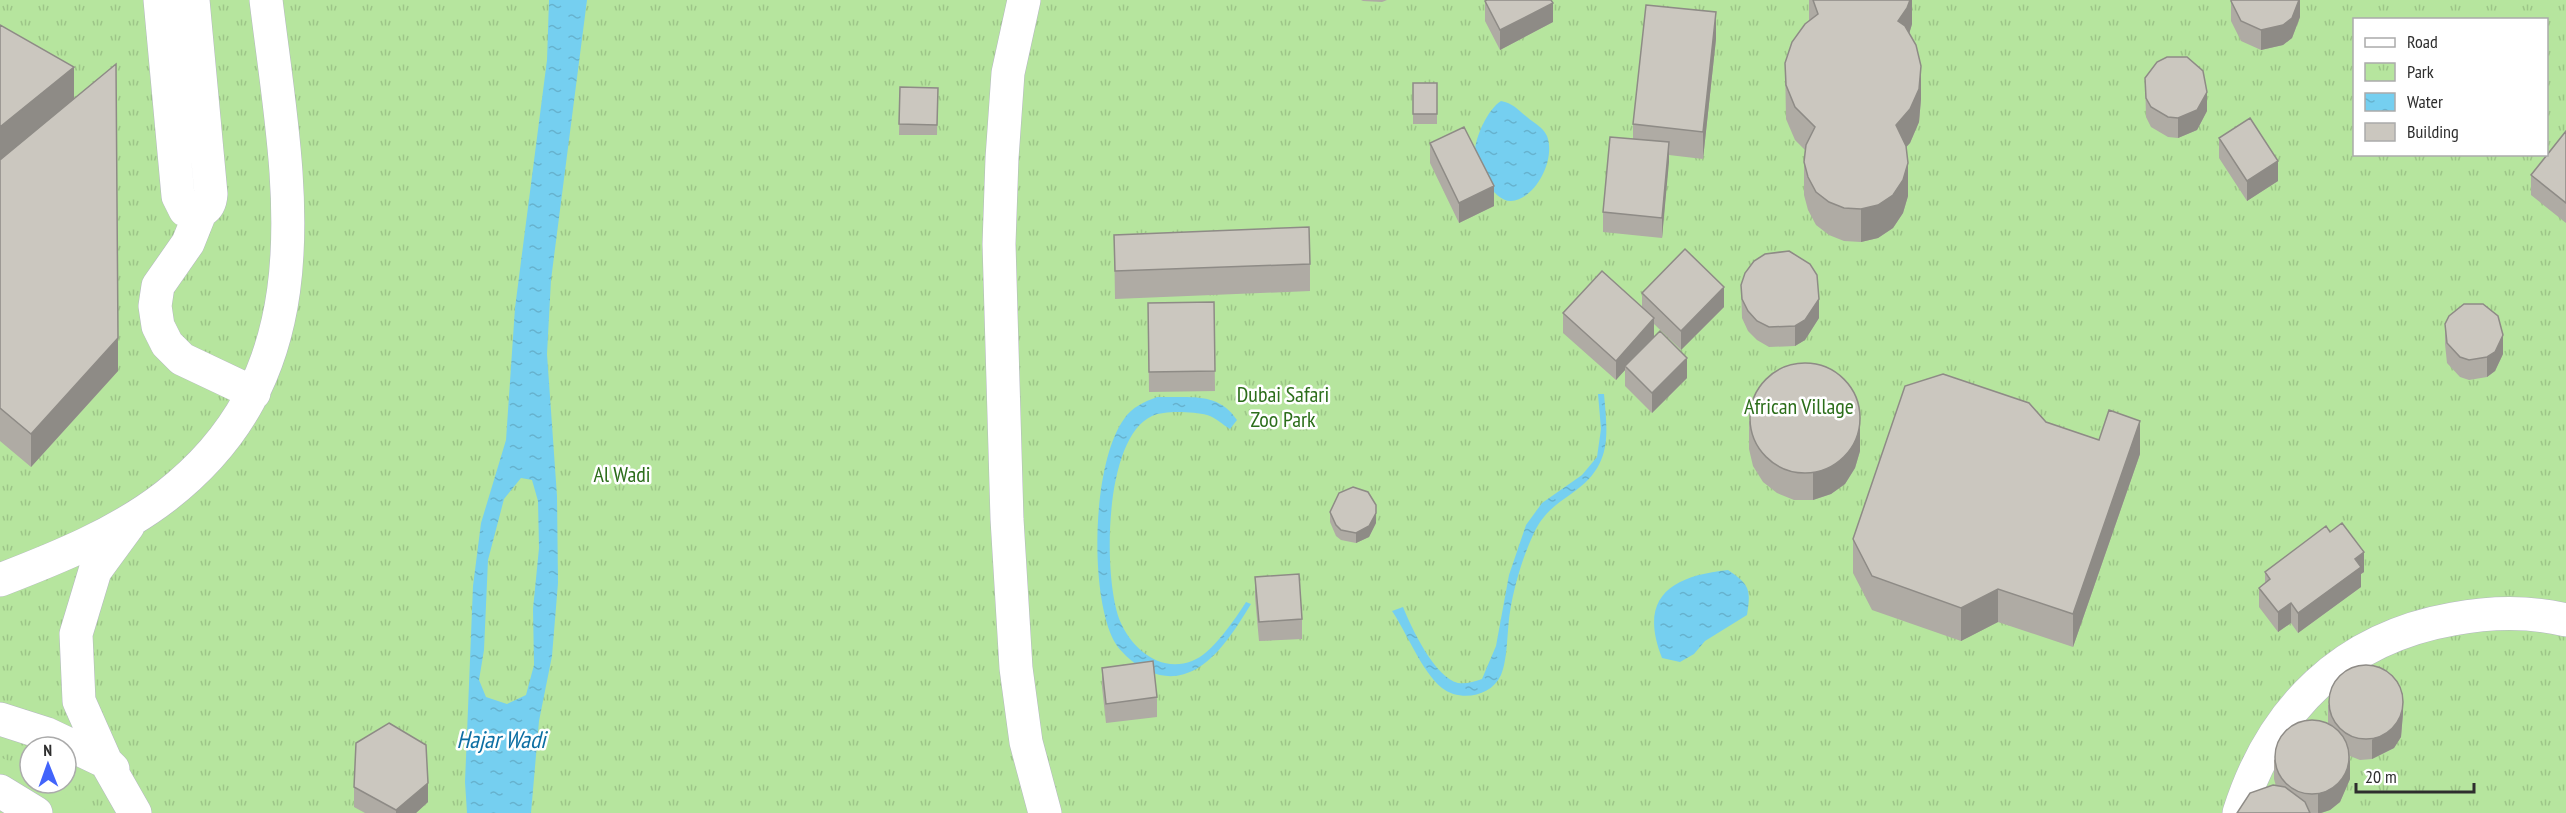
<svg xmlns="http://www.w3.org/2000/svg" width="2566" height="813" font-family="'PT Sans Narrow',sans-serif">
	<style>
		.park { fill: url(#park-tufts); fill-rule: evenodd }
		.garden { fill: #b6e59e }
		.water { fill: url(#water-ripples); fill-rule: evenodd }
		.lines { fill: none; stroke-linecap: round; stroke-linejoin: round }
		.minor-casing { stroke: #b4b7c1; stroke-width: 34 }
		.minor { stroke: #fff; stroke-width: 33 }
		.wall { fill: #afaba4 }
		.shaded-wall { fill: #8e8b86 }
		.building { fill: #cbc7bf; stroke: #8e8b86; stroke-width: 1.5 }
		.labels { text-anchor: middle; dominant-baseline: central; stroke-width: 5; stroke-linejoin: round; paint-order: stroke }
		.park-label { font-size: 22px; fill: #2c6e1b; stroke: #fff }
		.water-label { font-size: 24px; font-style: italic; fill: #0d6fa3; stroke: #fff }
	</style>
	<defs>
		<pattern id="park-tufts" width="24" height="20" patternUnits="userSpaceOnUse" patternTransform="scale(1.5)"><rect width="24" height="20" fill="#b6e59e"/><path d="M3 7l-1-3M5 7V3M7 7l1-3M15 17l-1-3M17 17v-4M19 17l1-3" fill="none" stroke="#9dc588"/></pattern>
		<pattern id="water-ripples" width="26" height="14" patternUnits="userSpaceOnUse" patternTransform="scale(1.5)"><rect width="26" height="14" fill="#75cff0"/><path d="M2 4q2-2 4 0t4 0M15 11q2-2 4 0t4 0" fill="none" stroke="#66b2ce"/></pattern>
	</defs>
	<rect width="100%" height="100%" fill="#efe9e1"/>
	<!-- park -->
	<path class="park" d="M0,0H2566V813H0ZM2354,20H2546V154H2354ZM30,747H66V783H30Z"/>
	<!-- garden -->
	<path class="garden" d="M0,757L30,771V783H51L89,813H60L32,790L0,774Z"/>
	<!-- water -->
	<path class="water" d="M549,0H587L551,280L547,354L557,496L558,583L552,656L539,721L531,813H467L465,782L473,586L481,523L506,440L515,308L547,60ZM521,478L532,480L538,501L539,548L533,609L534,665L526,695L507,704L486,697L479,680L484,650L488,560L504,499Z
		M1501,101C1513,103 1518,110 1527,117C1535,124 1542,126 1547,136C1556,159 1536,199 1511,201C1494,202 1476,167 1475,152C1475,137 1488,109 1501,101Z
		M1598,394H1604C1608,438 1612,466 1571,494C1555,505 1542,515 1534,533C1523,556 1514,586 1510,612C1507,629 1508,659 1501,675C1491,697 1460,702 1442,688C1422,672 1407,633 1392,611L1403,607C1411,627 1435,678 1458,683C1467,684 1473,682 1482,679L1496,646L1509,575L1526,525L1542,503L1582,475L1597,457L1601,429Z
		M1157,397C1189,398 1218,391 1237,420L1230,429C1223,425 1215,417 1207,415C1193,412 1166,410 1152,416C1103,438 1103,579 1120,621C1132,649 1160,673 1192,661C1212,654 1235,619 1246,602L1251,604C1229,640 1197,693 1148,671C1136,666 1120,652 1114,641C1089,593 1092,463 1124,419C1132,407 1144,402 1157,397Z
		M1728,570C1750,585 1751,589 1747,615L1705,641L1694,654L1680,662L1662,658C1638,597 1671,576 1728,570Z"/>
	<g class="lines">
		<!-- minor casing -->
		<g class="minor-casing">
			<path id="minor" d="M160,0L178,196L185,210C199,216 210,210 211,194L193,0
				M1024,0L1008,73L1002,158L999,244L1007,519L1016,668L1026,742L1045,813
				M200,213L188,243L158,286L155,306L158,326L167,344L182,359L254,393
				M128,526L95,571L76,634L79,701L106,762L135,813
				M0,580C57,558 117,534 166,496C331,368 288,180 266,0
				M0,719L47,734L106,762L113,769
				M0,791L36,813
				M2239,813C2272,708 2344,638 2453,619C2490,612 2529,611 2566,620"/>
		</g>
		<!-- minor -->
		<use href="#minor" class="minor"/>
	</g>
	<!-- wall -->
	<path class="wall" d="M1361,0H1387L1382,2L1363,1Z
		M1809,0H1912V24L1909,34L1921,99L1919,122L1910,143L1906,147L1908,196L1903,213L1893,228L1878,238L1861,242L1844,241L1829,235L1816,225L1808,210L1804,195V162L1805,150L1795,140L1786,119L1785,63L1809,21Z
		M2231,0H2300V17L2292,38L2283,45L2261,50L2241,41L2231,21Z
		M1485,1L1553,22L1500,50L1485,21Z
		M0,25L74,99L118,371L31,467L0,441Z
		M1716,39L1703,159L1669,155L1662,238L1603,232V212L1633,139V124Z
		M2145,78L2207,111L2197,130L2178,138L2168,137L2151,127L2146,117Z
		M1413,83H1437V124H1413Z
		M900,87L938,88L937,135H899Z
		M2566,131V223L2531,195V175Z
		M2219,138L2278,181L2247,201L2219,158Z
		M1430,143L1494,206L1459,223L1430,163Z
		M1114,235L1310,264V291L1115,299Z
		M1741,285L1819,318L1805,340L1795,346L1769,347L1757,340L1748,331L1742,318Z
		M1642,293L1724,307L1681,350L1654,324V337L1687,378L1652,413L1625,386V370L1616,380L1563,333V313L1642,307Z
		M1214,302L1215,391L1149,392L1148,303Z
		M2445,324L2503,354L2495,371L2487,377L2469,380L2460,377L2447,363L2445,344Z
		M1749,421L1860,451L1855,468L1845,484L1831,494L1813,500H1794L1777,493L1763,482L1753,466L1749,449Z
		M2046,422L2140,454L2073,647L1998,622L1961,641L1872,610L1853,573V539Z
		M1330,512L1376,523L1369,537L1356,543L1341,540L1336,536L1330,522Z
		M2265,572H2364L2361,574V587L2298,633L2291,623L2278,632L2259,607V588L2265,583Z
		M1255,577L1302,619V639L1259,641L1255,597Z
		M1102,668L1157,697V717L1106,723L1102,687Z
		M2328,705L2403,713L2401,737L2394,748L2372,759L2360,760L2350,756V779L2340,802L2330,810L2321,813H2237L2276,786L2274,779V760L2328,724Z
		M354,787L428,802L416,813H365L354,807Z"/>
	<!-- shaded-wall -->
	<path class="shaded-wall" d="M1910,0H1912V24L1907,41L1898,21Z
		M2299,0H2300V17L2292,38L2283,45L2261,50V30Z
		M1553,3V22L1500,50V30Z
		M1716,12V39L1703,159V132Z
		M1921,66V99L1919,122L1910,143L1896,158V125Z
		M74,67V100L0,160V127Z
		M2207,92V111L2197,130L2178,138V118Z
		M1669,142V162L1662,238V218Z
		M2278,161V181L2247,201V181Z
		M1908,163V196L1903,213L1893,228L1878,238L1861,242V209Z
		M1494,186V206L1459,223V203Z
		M1724,287V307L1681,350V331Z
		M1819,299V318L1805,340L1795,346V326Z
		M1654,318V338L1625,366V370L1616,380V361Z
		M2503,335V354L2495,371L2487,377V357Z
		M118,338V371L31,467V434Z
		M1687,358V378L1652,413V393Z
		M2140,421V454L2073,647V614Z
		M1860,424V451L1855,468L1845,484L1831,494L1813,500V473Z
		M1376,513V523L1369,537L1356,543V533Z
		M2364,552V572L2361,574V587L2298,633V613L2355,559Z
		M1998,589V622L1961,641V608Z
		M2291,603V623L2278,632V612Z
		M2403,693V713L2401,737L2394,748L2372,759V740Z
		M2350,760V779L2340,802L2330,810L2321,813H2318V794Z
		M428,783V802L416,813H396V810Z"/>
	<!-- building -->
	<path class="building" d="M1487,0H1551L1553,3L1500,30L1485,1Z
		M1813,0H1910L1907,8L1898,21L1905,26L1916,45L1921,66L1919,89L1910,109L1896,125L1906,146L1908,163L1903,180L1893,195L1878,205L1861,209L1844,208L1829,202L1816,192L1808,177L1804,162L1806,145L1815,127L1795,107L1786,85L1785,63L1792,42L1805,24L1818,14Z
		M2231,0H2299L2292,18L2283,25L2261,30L2241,21L2231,1Z
		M1646,5L1716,12L1703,132L1633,124Z
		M0,25L74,67L0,127Z
		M2167,57H2187L2203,71L2207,92L2197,110L2178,118L2168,117L2151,107L2146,98L2145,78L2157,62Z
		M116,64L118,338L31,434L0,408V160Z
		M1413,83H1437V114H1413Z
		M900,87L938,88L937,125L899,124Z
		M2250,118L2278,161L2247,181L2219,138Z
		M1464,127L1494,186L1459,203L1430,143Z
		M2566,131V203L2531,175Z
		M1610,137L1669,142L1662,218L1603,212Z
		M1309,227L1310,264L1115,271L1114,235Z
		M1685,249L1724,287L1681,331L1642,293Z
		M1789,251L1810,264L1817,275L1819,299L1805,320L1795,326L1769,327L1757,321L1748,311L1742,299L1741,285L1745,273L1754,261L1765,254Z
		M1602,271L1654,318L1616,361L1563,313Z
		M1214,302L1215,371L1149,372L1148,303Z
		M2464,304H2483L2498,316L2503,335L2495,352L2487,357L2469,360L2460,357L2447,343L2445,324L2449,316Z
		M1660,331L1687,358L1652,393L1625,366Z
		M1750 418a55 55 0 1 1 110 0a55 55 0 1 1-110 0Z
		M1943,374L2029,403L2046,422L2099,440L2109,410L2140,421L2073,614L1998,589L1961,608L1872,576L1853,539L1905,386Z
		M1353,487L1368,492L1376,505V513L1369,526L1356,533L1341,530L1336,525L1330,512L1339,493Z
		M2342,523L2364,552L2355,559L2361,567L2298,613L2291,603L2278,612L2259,588L2270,579L2265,572L2326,526L2330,532Z
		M1299,574L1302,619L1259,622L1255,577Z
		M1153,661L1157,697L1106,704L1102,668Z
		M2329 702a37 37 0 1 1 74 0a37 37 0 1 1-74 0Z
		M2275 757a37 37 0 1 1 74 0a37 37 0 1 1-74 0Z
		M389,723L426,745L428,783L396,810L354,787L356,743Z
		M2273,785L2285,787L2305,802L2310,813H2237L2250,793Z"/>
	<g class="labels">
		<!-- park labels -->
		<g class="park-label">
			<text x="1283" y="394">Dubai Safari<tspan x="1283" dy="25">Zoo Park</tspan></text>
			<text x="1799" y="406">African Village</text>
			<text x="622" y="474">Al Wadi</text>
		</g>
		<!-- water labels -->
		<g class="water-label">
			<text x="501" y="739">Hajar Wadi</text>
		</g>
	</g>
	<!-- legend -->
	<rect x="2353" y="18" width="195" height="138" fill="#ffffff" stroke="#ababab" stroke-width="1.5"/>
	<rect x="2365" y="38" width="30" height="9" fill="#ffffff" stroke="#ababab" stroke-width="1.5"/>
	<text x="2407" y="48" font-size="18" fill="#2e2e2e">Road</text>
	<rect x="2365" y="63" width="30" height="18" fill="url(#park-tufts)" stroke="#ababab" stroke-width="1.5"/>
	<text x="2407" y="78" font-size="18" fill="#2e2e2e">Park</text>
	<rect x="2365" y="93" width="30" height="18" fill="url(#water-ripples)" stroke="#ababab" stroke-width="1.5"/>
	<text x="2407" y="108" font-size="18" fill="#2e2e2e">Water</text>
	<rect x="2365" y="123" width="30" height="18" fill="#cbc7bf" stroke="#ababab" stroke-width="1.5"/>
	<text x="2407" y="138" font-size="18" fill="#2e2e2e">Building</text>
	<!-- north arrow -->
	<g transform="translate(48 765) rotate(359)"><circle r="28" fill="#ffffff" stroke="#ababab" stroke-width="1.5"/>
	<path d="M0-4.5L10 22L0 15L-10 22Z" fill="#4264fb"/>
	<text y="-9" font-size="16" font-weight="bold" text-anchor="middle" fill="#2e2e2e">N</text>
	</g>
	<!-- scale -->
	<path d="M2356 783v9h118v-9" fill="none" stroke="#2e2e2e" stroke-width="3"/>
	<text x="2365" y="783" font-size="18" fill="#2e2e2e" stroke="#ffffff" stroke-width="4.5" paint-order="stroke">20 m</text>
</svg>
